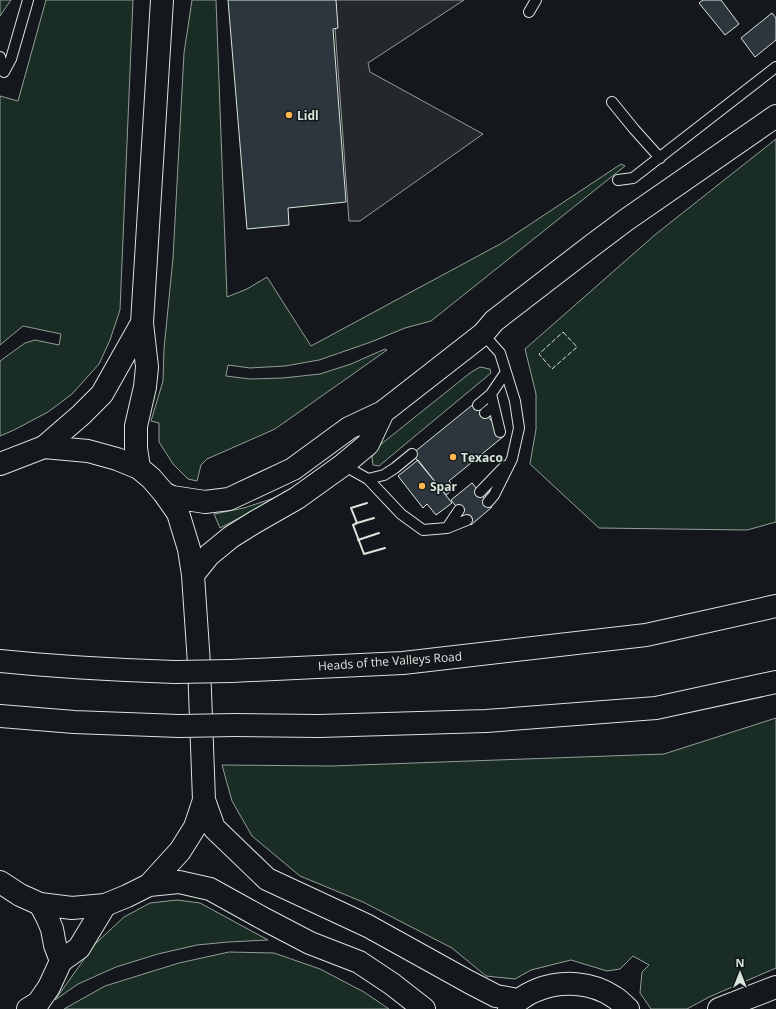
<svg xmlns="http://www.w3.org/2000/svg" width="776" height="1009" font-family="'Open Sans',sans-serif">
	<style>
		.green { fill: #1a2d24; stroke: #939e99 }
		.parking { fill: #24282b; stroke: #939e99 }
		.building { fill: #2c363c; stroke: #d8e6dc }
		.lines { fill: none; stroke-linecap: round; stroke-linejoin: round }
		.service-casing { stroke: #d8e6dc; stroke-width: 12 }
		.tertiary-casing { stroke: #d8e6dc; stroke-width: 24 }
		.trunk-casing { stroke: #d8e6dc; stroke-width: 24 }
		.service { stroke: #14181c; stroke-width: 10 }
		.tertiary { stroke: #14181c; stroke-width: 22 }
		.trunk { stroke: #14181c; stroke-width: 22 }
		.trunk-bridge-casing { stroke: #d8e6dc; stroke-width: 24; stroke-linecap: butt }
		.trunk-bridge { stroke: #14181c; stroke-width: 22 }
		.fence { stroke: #d8e6dc; stroke-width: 1; stroke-dasharray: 5 2; stroke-linecap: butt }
		.wall { stroke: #d8e6dc; stroke-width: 2 }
		.poi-dot { fill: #ffb74d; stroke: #14181c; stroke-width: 1.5 }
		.labels { text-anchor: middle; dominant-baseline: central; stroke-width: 3; stroke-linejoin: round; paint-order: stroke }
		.poi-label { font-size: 12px; font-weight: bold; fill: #d8e6dc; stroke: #14181c; text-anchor: start }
		.street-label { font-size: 12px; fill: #d8e6dc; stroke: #14181c }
	</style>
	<rect width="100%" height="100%" fill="#14181c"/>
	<!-- green -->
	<path class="green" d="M0,0H11L0,16Z
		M46,0H133L120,310L110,340L99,364L72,394L48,412L14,430L0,436V361L25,343L35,340L59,345L61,334L23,326L0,345V96L18,101Z
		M192,0H216L227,297L247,289L267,277L311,346L502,243L621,164L625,166L431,321L405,328L371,342L319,360L285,366L250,368L228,365L226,376L250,379L283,378L320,374L351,364L385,349L387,350L275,429L207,459L201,465L197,481L188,479L173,464L159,442V423L151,421L163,381L164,349L173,258L184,53Z
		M776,139V522L747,530L599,528L530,464L536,429V394L525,349L656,234Z
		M480,367L490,369L491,373L379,466L373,465L372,457L375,449L470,373Z
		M286,494L220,528L214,514L244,508Z
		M776,718V968L709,997L687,1009H651L640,993L642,972L649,965L633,956L620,969L607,971L571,960L531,970L515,979L486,976L452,948L363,902L300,876L252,836L232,801L222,765L331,766L664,754Z
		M177,900L200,903L268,940L228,942L197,945L158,954L116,967L78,984L55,1000L95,944L124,917L150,903Z
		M229,952L274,953L320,969L364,992L389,1009H64L105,986L179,963Z"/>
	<!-- parking -->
	<path class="parking" d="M333,0H464L368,63L370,72L483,134L360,221H349Z"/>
	<!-- building -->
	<path class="building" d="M228,0H336L338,28L333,29L346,202L288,208L289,225L247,229Z
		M703,0H721L739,24L725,35L699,3Z
		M772,13L776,18V40L755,57L741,38Z
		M476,402L504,436L449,481L455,488L446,495L412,454Z
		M418,460L452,503L436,515L427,504L423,508L398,476Z
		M472,483L492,507L471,525L451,500Z"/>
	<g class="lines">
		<!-- service casing -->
		<g class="service-casing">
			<path id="service" d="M529,12L536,0
				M0,57L4,72L11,59L28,0
				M612,102L634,129L660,158
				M618,180L633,178L776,67
				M483,334L500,353L515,401L519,428L512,459L494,495L488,502
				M478,405L491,394
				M485,413L494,406
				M500,432L491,394L506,372
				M343,465L368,479L401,514L423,530L447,528L467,520
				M368,479L384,475L395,468L412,454
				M480,492L505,466
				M447,528L459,510"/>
		</g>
		<!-- tertiary casing -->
		<g class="tertiary-casing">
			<path id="tertiary" d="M44,447L81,415L102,394L142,323
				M139,468L136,448V426L145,387L147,367L142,323L162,0
				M40,904L47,917L52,929L55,945L61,961
				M28,1009L38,1003L49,987L61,961L79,948L105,905"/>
		</g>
		<!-- trunk casing -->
		<g class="trunk-casing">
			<path id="trunk" d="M0,464L44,447L88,451L117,459L139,468L151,478L164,493L178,513L189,549L193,575L199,664L204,800L195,827L180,851L149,885L127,896L105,905L72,908L40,904L20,895L0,882
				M164,493L172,497L205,502L229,499L293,469L349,428L383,412L483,334L494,321L590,247L626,220L776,116
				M193,575L209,555L231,537L255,522L297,498L343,465L368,444L383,412
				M0,661C58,667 116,670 175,672
				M231,671L403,663L646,635L776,606
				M0,716L74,722L179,726
				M235,725L319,726L486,721L656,708L776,682
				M204,800L214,828L267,879L368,926L469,982L496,996L518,1000
				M149,885L179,882L210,889L266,920L310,943L359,962L392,984L424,1009
				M509,1009C517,1001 526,994 537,990C562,980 592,982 614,997C619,1000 624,1005 628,1009
				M719,1009L776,987"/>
		</g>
		<!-- service -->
		<use href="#service" class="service"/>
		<!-- tertiary -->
		<use href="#tertiary" class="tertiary"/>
		<!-- trunk -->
		<use href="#trunk" class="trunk"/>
		<!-- trunk-bridge casing -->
		<g class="trunk-bridge-casing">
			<path id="trunk-bridge" d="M175,672L231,671
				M179,726L235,725"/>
		</g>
		<!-- trunk-bridge -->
		<use href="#trunk-bridge" class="trunk-bridge"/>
		<!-- fence -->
		<path class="fence" d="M563,332L577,347L552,369L539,354Z"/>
		<!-- wall -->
		<path class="wall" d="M367,503L351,508L357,523L353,525L364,554L385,548
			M357,523L374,518
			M358,540L379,533"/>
	</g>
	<!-- markers -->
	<g class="poi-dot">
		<circle cx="289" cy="115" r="4"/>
		<circle cx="453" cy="457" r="4"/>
		<circle cx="422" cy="486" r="4"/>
	</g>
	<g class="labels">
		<!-- poi labels -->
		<g class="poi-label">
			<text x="297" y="115">Lidl</text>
			<text x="461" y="457">Texaco</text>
			<text x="430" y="486">Spar</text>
		</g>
		<!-- street labels -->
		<g class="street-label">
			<text transform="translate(390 661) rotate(-4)">Heads of the Valleys Road</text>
		</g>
	</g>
	<!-- north arrow -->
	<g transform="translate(740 973)" stroke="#14181c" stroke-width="3" paint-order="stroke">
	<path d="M0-3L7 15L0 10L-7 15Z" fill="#d8e6dc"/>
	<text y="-6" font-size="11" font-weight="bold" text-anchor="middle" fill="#d8e6dc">N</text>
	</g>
</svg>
